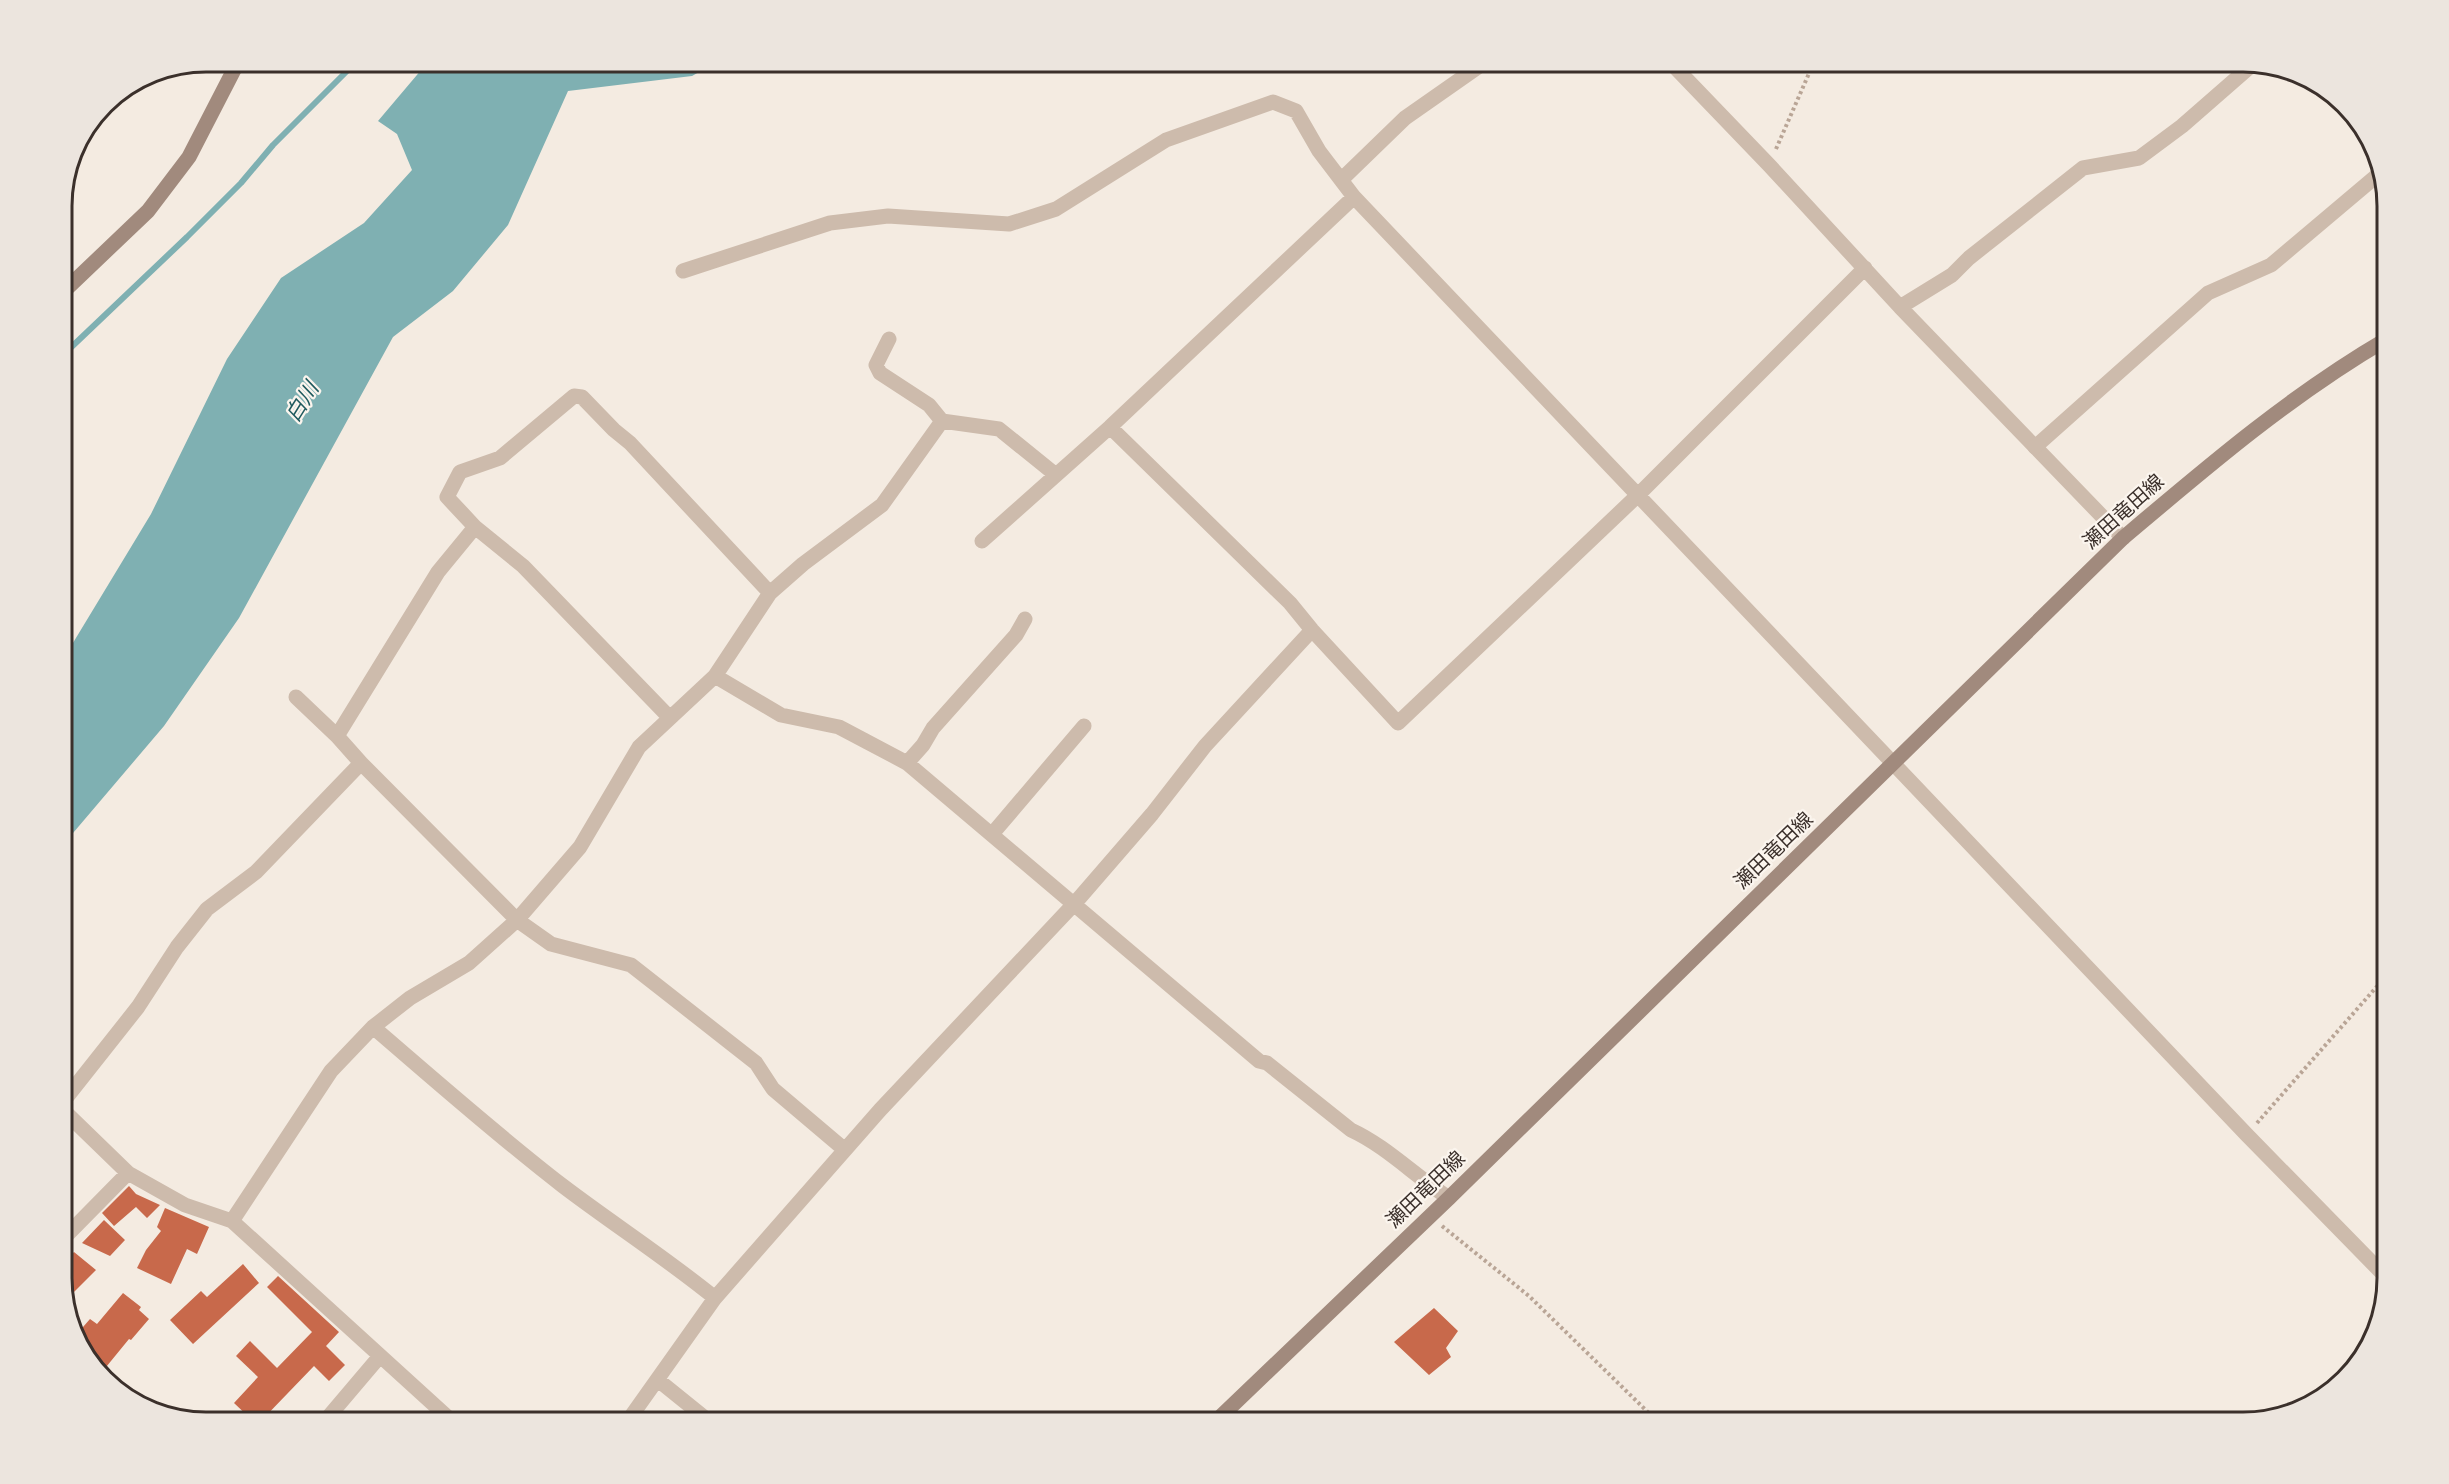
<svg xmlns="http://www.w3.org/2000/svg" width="2449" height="1484" font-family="'Source Sans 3','Noto Sans JP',sans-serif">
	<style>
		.water { fill: #7fb0b2 }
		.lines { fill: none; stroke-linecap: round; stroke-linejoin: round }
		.stream { stroke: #7fb0b2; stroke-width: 6 }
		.building { fill: #c8694b }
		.path { stroke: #b9a596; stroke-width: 4; stroke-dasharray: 3 3; stroke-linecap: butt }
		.minor { stroke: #cdbbac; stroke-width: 15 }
		.tertiary { stroke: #cdbbac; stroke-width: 15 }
		.secondary { stroke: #a18a7d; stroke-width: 15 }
		.labels { text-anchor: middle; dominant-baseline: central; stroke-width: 4.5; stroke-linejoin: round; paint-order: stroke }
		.street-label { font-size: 20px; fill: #3b302b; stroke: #fbf5ee }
		.water-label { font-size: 21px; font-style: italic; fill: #1f5a5e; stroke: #fbf5ee }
		.rim { fill: none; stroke: #3b302b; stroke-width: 3 }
	</style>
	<rect width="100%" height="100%" fill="#f4ebe1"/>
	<!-- water -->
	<path class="water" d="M438,62H717L692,76L568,91L508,225L453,291L393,337L239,618L164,726L62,846V661L151,514L227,359L281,278L364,223L412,170L397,134L378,121L422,69Z"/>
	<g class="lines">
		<!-- stream -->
		<path class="stream" d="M62,356L187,237L241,183L273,145L356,62"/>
	</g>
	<!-- building -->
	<path class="building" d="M129,1186L136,1194L160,1205L147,1218L136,1207L114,1226L102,1213Z
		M165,1208L209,1227L197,1254L187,1249L171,1284L137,1268L146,1250L161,1231L157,1227Z
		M104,1220L125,1240L110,1256L82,1243Z
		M74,1252L96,1270L66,1300L62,1287V1264Z
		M243,1264L259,1283L193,1344L170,1320L201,1291L207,1297Z
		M278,1276L339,1332L326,1346L345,1365L329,1381L314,1366L260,1422H254L234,1403L258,1377L236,1356L250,1341L277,1368L312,1332L267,1287Z
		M123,1293L141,1307L139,1310L149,1319L131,1340L129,1339L102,1372L81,1351L76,1335L90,1319L97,1324Z
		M1434,1308L1458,1331L1446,1348L1451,1357L1429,1375L1394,1342Z"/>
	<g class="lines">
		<!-- path -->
		<path class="path" d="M1776,149L1814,62
			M2257,1123L2387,975
			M1442,1226L1529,1296L1658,1422"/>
		<!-- minor -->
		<path class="minor" d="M1670,62L1769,165L1900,307L2123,538
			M1341,180L1405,118L1485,62
			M683,271L830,223L888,216L1009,224L1056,209L1166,140L1273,102L1296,111L1319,151L1354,197
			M1900,307L1952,275L1969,258L2083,168L2139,158L2182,126L2253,64
			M889,339L876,365L880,373L929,405L942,421
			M1110,427L1290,603L1312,630L1398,723L1637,496L1865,268
			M475,527L447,497L460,472L500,458L574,396L582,397L614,430L630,443L770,593
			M982,541L1110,427L1354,197L2247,1135L2387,1278
			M715,676L781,715L839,727L907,763L1259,1061L1267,1063L1351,1130C1386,1146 1416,1177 1449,1198
			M296,697L337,736
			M361,763L517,920L551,944L631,965L756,1063L773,1089L845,1150
			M907,763L923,745L933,728L1016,635L1025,619
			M993,833L1084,726
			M373,1027C436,1081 498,1136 563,1186C613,1224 666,1258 715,1298
			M62,1103L138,1007L177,947L207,909L256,872L361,763L337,736L438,572L475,527L523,566L670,718
			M62,1109L128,1173L185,1205L232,1221L453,1422
			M232,1221L331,1071L373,1027L410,998L469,963L517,920L580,847L639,747L715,676L770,593L803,564L882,505L942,421L999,429L1056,475
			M62,1240L128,1173
			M658,1380L710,1422
			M324,1422L380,1356
			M627,1422L715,1298L880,1110L1075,903L1152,814L1205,746L1312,630"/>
		<!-- tertiary -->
		<path class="tertiary" d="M2035,447L2208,293L2271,265L2380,173"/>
		<!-- secondary -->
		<path class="secondary" d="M62,293L148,211L189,157L238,62
			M1215,1422L1449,1198L2123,538C2208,466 2291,395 2387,339"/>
	</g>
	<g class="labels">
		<!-- street labels -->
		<g class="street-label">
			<text transform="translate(2124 512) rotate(-42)">瀬田竜田線</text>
			<text transform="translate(1774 851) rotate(-44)">瀬田竜田線</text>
			<text transform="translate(1426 1190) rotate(-44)">瀬田竜田線</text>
		</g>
		<!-- water labels -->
		<g class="water-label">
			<text transform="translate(302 402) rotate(-58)">白川</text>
		</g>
	</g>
	<!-- crop -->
	<path d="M0 0H2449V1484H0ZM206 72H2243A134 134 0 0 1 2377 206V1278A134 134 0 0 1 2243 1412H206A134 134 0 0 1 72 1278V206A134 134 0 0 1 206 72Z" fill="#ece5de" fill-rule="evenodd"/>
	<path class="rim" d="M206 72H2243A134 134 0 0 1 2377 206V1278A134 134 0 0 1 2243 1412H206A134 134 0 0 1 72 1278V206A134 134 0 0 1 206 72Z"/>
</svg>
